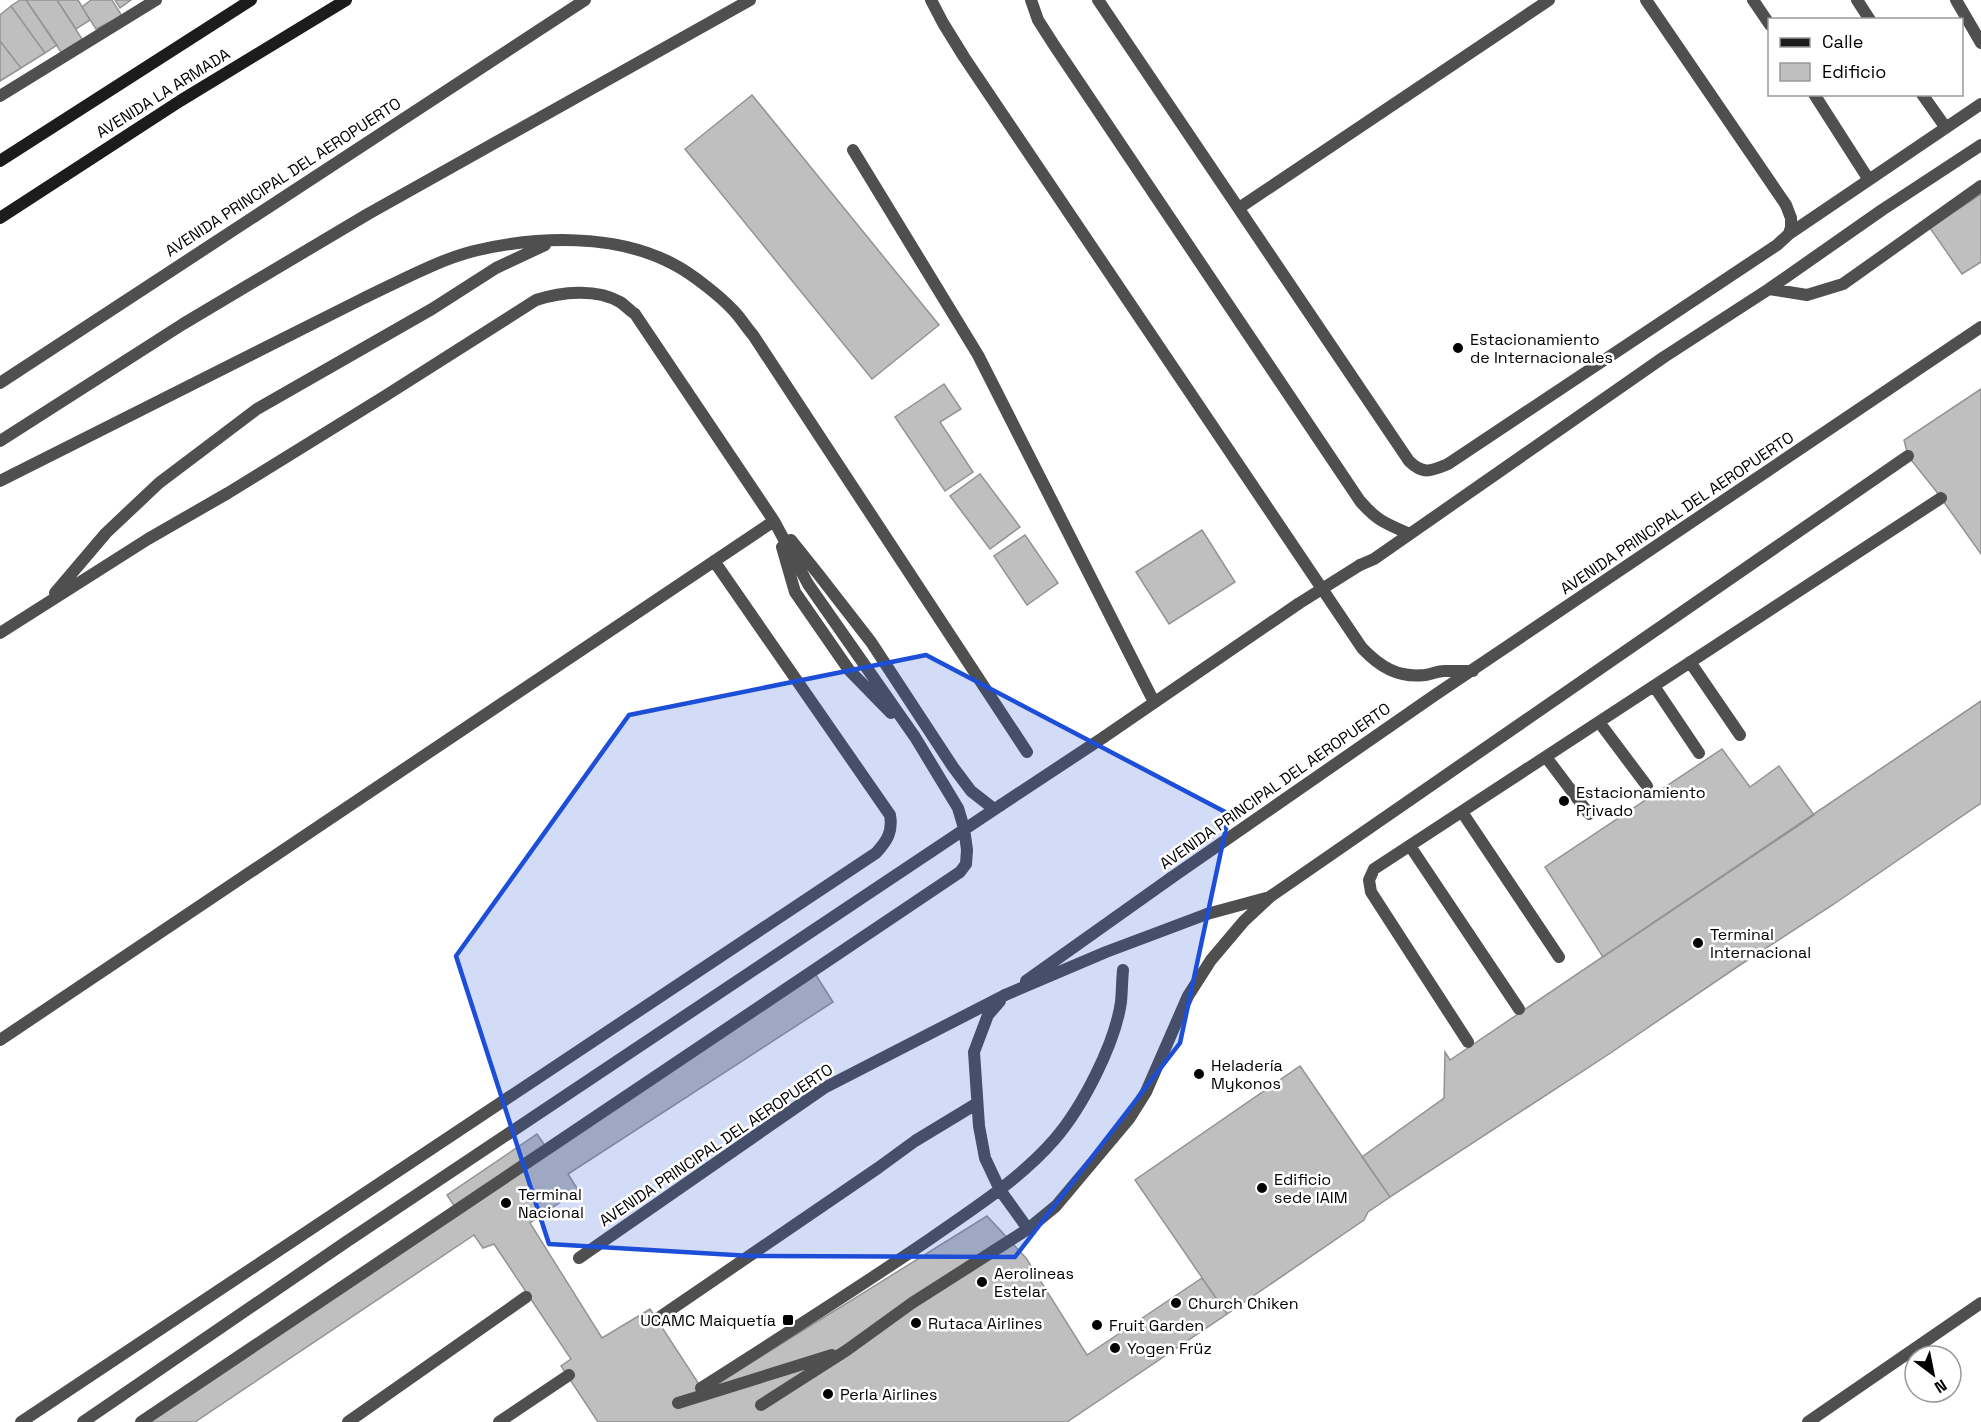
<svg xmlns="http://www.w3.org/2000/svg" width="1981" height="1422" font-family="'Space Grotesk',sans-serif">
	<style>
		.building { fill: #bfbfbf; stroke: #939393; stroke-width: 1.5 }
		.lines { fill: none; stroke-linecap: round; stroke-linejoin: round }
		.service { stroke: #4f4f4f; stroke-width: 12 }
		.minor { stroke: #4f4f4f; stroke-width: 12 }
		.secondary { stroke: #1c1c1c; stroke-width: 12 }
		.service-bridge { stroke: #4f4f4f; stroke-width: 12 }
		.marked { fill: #1d4ed8; fill-opacity: 0.2; stroke: #1d4ed8; stroke-width: 4.5; stroke-linejoin: round }
		.poi-dot { fill: #000; stroke: #fff; stroke-width: 2 }
		.labels { text-anchor: middle; dominant-baseline: central; stroke-width: 5; stroke-linejoin: round; paint-order: stroke }
		.street-label { font-size: 16px; fill: #000; stroke: #fff }
		.poi-label { font-size: 16px; fill: #000; stroke: #fff; text-anchor: start }
	</style>
	<rect width="100%" height="100%" fill="#fff"/>
	<!-- building -->
	<path class="building" d="M20,0H26L57,45L45,53L11,6Z
		M26,0H57L84,42L63,55Z
		M57,0H78L90,20L76,29Z
		M91,0H112L122,16L96,29L82,7Z
		M115,0H131L120,8Z
		M11,6L45,53L21,68L0,41V15Z
		M0,41L21,68L0,81Z
		M752,95L939,325L872,379L685,149Z
		M1981,194V262L1962,274L1930,228Z
		M944,384L961,409L940,422L973,472L945,491L895,417Z
		M1981,389V554L1936,491L1908,456L1904,440Z
		M980,474L1020,527L990,549L950,496Z
		M1202,530L1235,582L1169,624L1136,572Z
		M1025,535L1058,583L1027,605L994,556Z
		M1981,701V803L1834,904L1740,965L1609,1054L1390,1197L1362,1157L1444,1098L1445,1052L1450,1060Z
		M1722,749L1750,787L1779,766L1814,815L1603,957L1545,867Z
		M814,972L833,1002L568,1174L578,1190L530,1223L602,1338L650,1309L704,1392L987,1216L1026,1258L1087,1355L1202,1278L1227,1314L1067,1422H598L561,1366L571,1359L494,1244L483,1248L474,1235L195,1422H136L457,1210L447,1195L537,1134L548,1150Z
		M1300,1066L1390,1197L1368,1212L1364,1220L1227,1314L1135,1180Z"/>
	<g class="lines">
		<!-- service -->
		<path class="service" d="M931,0L943,23L964,57L1362,648C1380,667 1398,678 1425,675C1432,674 1438,671 1444,671C1453,671 1463,671 1473,671
			M1031,0L1038,20L1054,45L1360,501C1377,521 1387,524 1410,534
			M1098,0L1409,461C1423,475 1431,471 1448,464L1777,245L1789,234L1791,227V218L1786,205L1646,0
			M1753,0L1770,25
			M1857,0L1870,20
			M1956,0L1981,43
			M1814,94L1869,180
			M1922,94L1946,128
			M853,150L978,355L1154,702
			M1239,208L1549,0
			M1789,234L1981,104
			M1769,289L1807,295L1843,284L1981,186
			M0,383L585,0
			M0,441L183,324L368,214L750,0
			M0,481L364,298C398,282 438,260 474,251C537,236 617,233 675,265C692,274 720,296 733,310C740,317 746,327 753,335L1027,752
			M791,540L819,575L871,642L953,767L971,791L994,809
			M782,547L795,592L849,670L891,713
			M1360,565L1374,559L1664,357L1769,289L1882,210L1981,145
			M55,593L106,533L159,483L257,409L432,309L496,268L545,245
			M0,633L148,539L228,493L385,396L536,300C561,292 596,288 620,302C625,305 630,311 635,314L774,521L808,584L915,737L958,808L964,828L967,850L966,864L960,872L141,1422
			M1690,662L1740,735
			M1654,686L1699,753
			M1599,722L1647,786
			M1104,737L1298,604
			M1546,757L1589,814
			M1462,812L1559,957
			M1410,846L1519,1009
			M1171,878L1435,695L1981,327
			M1207,914L1266,898
			M1000,1001L988,1015L974,1052L979,1126L985,1158L1000,1190L1028,1229
			M0,1040L774,521
			M1468,1042L1371,892L1369,880L1374,869L1941,498
			M579,1258L824,1088L1005,995
			M657,1319L878,1168L915,1141L976,1104
			M701,1388C778,1339 855,1290 930,1239C974,1208 1019,1180 1054,1140C1082,1108 1115,1044 1121,1002C1122,991 1122,980 1123,970
			M678,1403L832,1355
			M761,1405L847,1350L912,1303L1028,1229L1056,1206L1129,1119L1146,1092L1188,996L1211,960L1244,921L1271,896L1908,456
			M21,1422L876,853C887,841 893,832 890,815L714,561
			M83,1422L346,1242L1001,805
			M348,1422L526,1297
			M499,1422L569,1375
			M1808,1422L1981,1303"/>
		<!-- minor -->
		<path class="minor" d="M0,96L156,0"/>
		<!-- secondary -->
		<path class="secondary" d="M0,161L251,0
			M0,218L180,101L346,0"/>
		<!-- service-bridge -->
		<path class="service-bridge" d="M1298,604L1360,565
			M1001,805L1104,737
			M1026,981L1171,878
			M1005,995L1106,952L1207,914"/>
	</g>
	<!-- marked area -->
	<path class="marked" d="M926,655L1229,814L1180,1043L1015,1257L751,1256L549,1244L456,956L629,715Z"/>
	<!-- markers -->
	<g class="poi-dot">
		<circle cx="1458" cy="348" r="6"/>
		<circle cx="1564" cy="801" r="6"/>
		<circle cx="1698" cy="943" r="6"/>
		<circle cx="1199" cy="1074" r="6"/>
		<circle cx="1262" cy="1188" r="6"/>
		<circle cx="506" cy="1203" r="6"/>
		<circle cx="982" cy="1282" r="6"/>
		<circle cx="1176" cy="1303" r="6"/>
		<rect x="782" y="1314" width="12" height="12" rx="3"/>
		<circle cx="916" cy="1323" r="6"/>
		<circle cx="1097" cy="1325" r="6"/>
		<circle cx="1115" cy="1348" r="6"/>
		<circle cx="828" cy="1394" r="6"/>
	</g>
	<g class="labels">
		<!-- street labels -->
		<g class="street-label">
			<text transform="translate(163 93) rotate(-32)">AVENIDA LA ARMADA</text>
			<text transform="translate(283 177) rotate(-33)">AVENIDA PRINCIPAL DEL AEROPUERTO</text>
			<text transform="translate(1677 513) rotate(-34)">AVENIDA PRINCIPAL DEL AEROPUERTO</text>
			<text transform="translate(1275 786) rotate(-35)">AVENIDA PRINCIPAL DEL AEROPUERTO</text>
			<text transform="translate(716 1145) rotate(-34)">AVENIDA PRINCIPAL DEL AEROPUERTO</text>
		</g>
		<!-- poi labels -->
		<g class="poi-label">
			<text x="1470" y="339">Estacionamiento<tspan x="1470" dy="18">de Internacionales</tspan></text>
			<text x="1576" y="792">Estacionamiento<tspan x="1576" dy="18">Privado</tspan></text>
			<text x="1710" y="934">Terminal<tspan x="1710" dy="18">Internacional</tspan></text>
			<text x="1211" y="1065">Heladería<tspan x="1211" dy="18">Mykonos</tspan></text>
			<text x="1274" y="1179">Edificio<tspan x="1274" dy="18">sede IAIM</tspan></text>
			<text x="518" y="1194">Terminal<tspan x="518" dy="18">Nacional</tspan></text>
			<text x="994" y="1273">Aerolineas<tspan x="994" dy="18">Estelar</tspan></text>
			<text x="1188" y="1303">Church Chiken</text>
			<text x="776" y="1320" text-anchor="end">UCAMC Maiquetía</text>
			<text x="928" y="1323">Rutaca Airlines</text>
			<text x="1109" y="1325">Fruit Garden</text>
			<text x="1127" y="1348">Yogen Früz</text>
			<text x="840" y="1394">Perla Airlines</text>
		</g>
	</g>
	<!-- legend -->
	<rect x="1768" y="18" width="195" height="78" fill="#ffffff" stroke="#999999" stroke-width="1.5"/>
	<rect x="1780" y="38" width="30" height="9" fill="#1c1c1c" stroke="#999999" stroke-width="1.5"/>
	<text x="1822" y="48" font-size="18" fill="#000000">Calle</text>
	<rect x="1780" y="63" width="30" height="18" fill="#bfbfbf" stroke="#999999" stroke-width="1.5"/>
	<text x="1822" y="78" font-size="18" fill="#000000">Edificio</text>
	<!-- north arrow -->
	<g transform="translate(1933 1374) rotate(148)"><circle r="28" fill="#ffffff" stroke="#999999" stroke-width="1.5"/>
	<path d="M0-4.5L10 22L0 15L-10 22Z" fill="#000000"/>
	<text y="-9" font-size="16" font-weight="bold" text-anchor="middle" fill="#000000">N</text>
	</g>
</svg>
